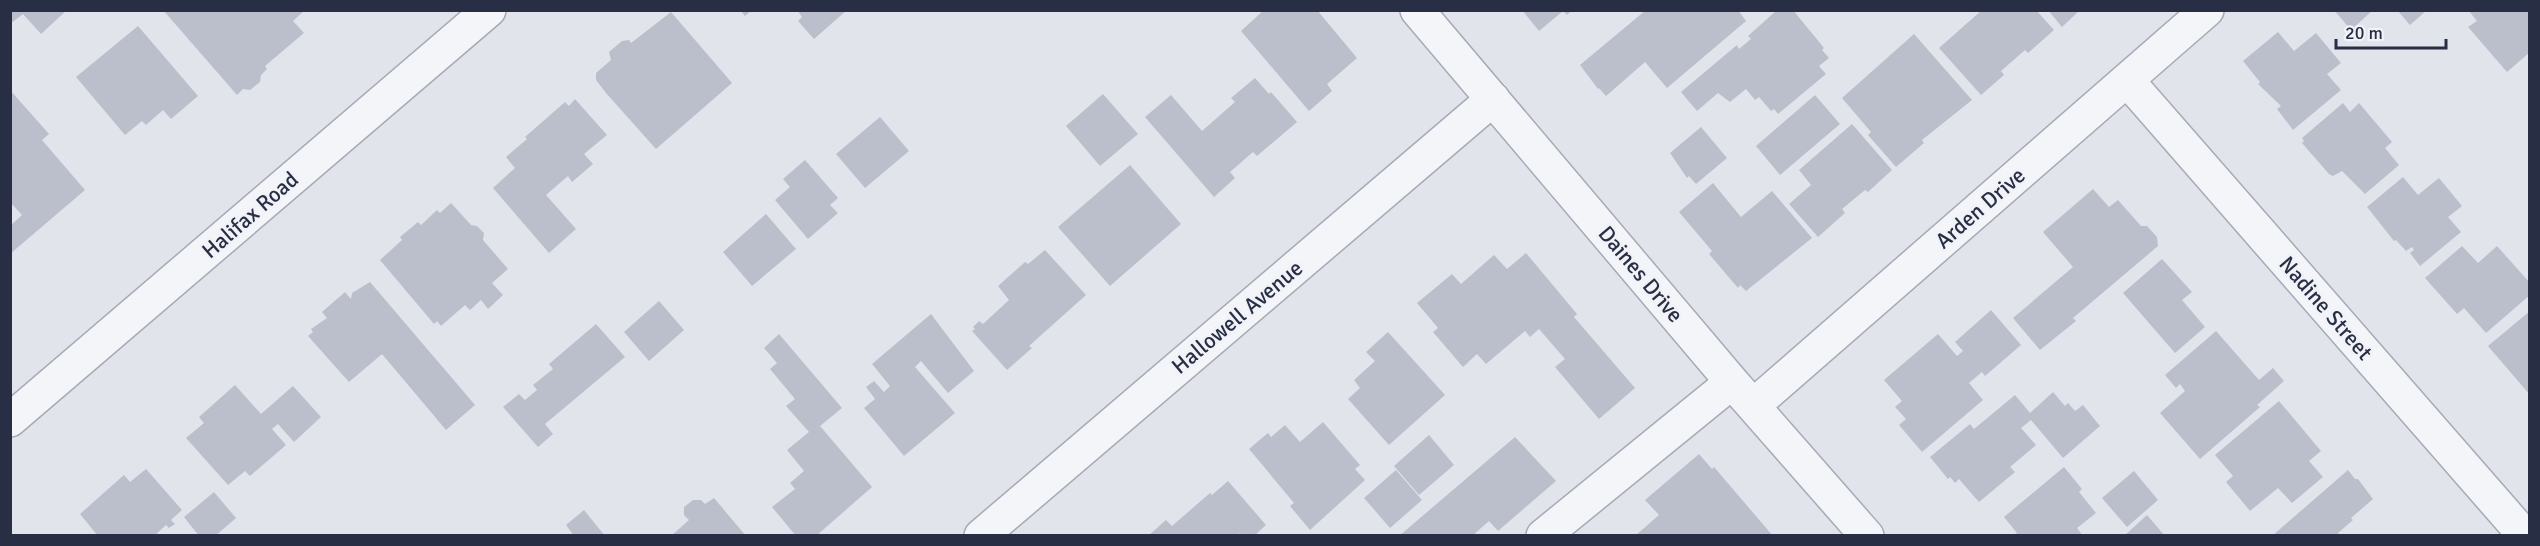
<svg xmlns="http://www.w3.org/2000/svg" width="2540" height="546" font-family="Signika,sans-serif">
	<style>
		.building { fill: #bbbfcb }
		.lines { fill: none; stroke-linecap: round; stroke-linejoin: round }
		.minor-casing { stroke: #a6aab6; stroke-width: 36 }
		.minor { stroke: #f4f5f9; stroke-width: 33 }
		.labels { text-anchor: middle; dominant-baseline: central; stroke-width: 6; stroke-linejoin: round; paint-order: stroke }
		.street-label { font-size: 22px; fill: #282f44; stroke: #f1f3f8 }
	</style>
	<rect width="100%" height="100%" fill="#e1e4eb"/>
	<!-- building -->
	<path class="building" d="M10,10H67L41,34L23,14L10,24Z
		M163,10H305L293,21L304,33L265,66L267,69L261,75L260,82L250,90L243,89L237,95Z
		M740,10H752L745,16Z
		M797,10H847L814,39L798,21L802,17Z
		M1264,10H1317L1357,58L1327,84L1332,91L1309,111L1241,31Z
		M1522,10H1572L1567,15L1563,11L1539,31Z
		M1646,10H1738L1746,21L1667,88L1645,62L1606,96L1599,88L1598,89L1580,65Z
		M1777,10H1793L1824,48L1822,50L1829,58L1819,66L1826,74L1778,114L1774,109L1771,111L1759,97L1755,100L1746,89L1730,102L1718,93L1697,111L1681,92L1737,45L1739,49L1751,39L1748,36Z
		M1982,10H2036L2054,30L2028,53L2025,50L2001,71L2004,75L1981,95L1939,48Z
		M2048,10H2080L2062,27Z
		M2334,10H2373L2351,30Z
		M2397,10H2427L2410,25Z
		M2468,10H2530V52L2507,72L2468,27L2477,21Z
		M671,12L732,83L656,149L606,93L596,80V73L611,60L609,52L622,41L629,40L631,43Z
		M138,26L198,96L171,119L163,110L146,125L142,121L125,135L76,77Z
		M2278,32L2294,51L2316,33L2341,63L2327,74L2341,90L2293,130L2277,109L2281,106L2258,84L2260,82L2243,61Z
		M1914,34L1972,100L1922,140L1924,143L1896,167L1868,135L1871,132L1842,98Z
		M1255,78L1269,94L1271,92L1297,122L1257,156L1253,152L1230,172L1235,178L1214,197L1145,117L1171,95L1202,131L1235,102L1231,98Z
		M10,90L49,134L42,140L85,190L10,254V226L22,215L10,202Z
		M1103,94L1138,134L1100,166L1066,126Z
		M1815,95L1840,124L1780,175L1756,146Z
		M575,99L607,135L584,154L593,164L572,182L568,176L546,195L576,229L549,253L493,188L515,168L506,157L527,139L525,137L565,102L569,106Z
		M2343,103L2350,112L2359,103L2392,142L2385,148L2399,165L2365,194L2342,171L2333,176L2329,174L2302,143L2304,141L2302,138Z
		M880,117L909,151L865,188L836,154Z
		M1852,124L1892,170L1868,192L1865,190L1842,209L1845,213L1818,237L1789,204L1811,185L1799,170Z
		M1701,127L1727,158L1696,184L1689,176L1687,178L1670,153Z
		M805,160L838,198L830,205L838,213L808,239L775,200L790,187L783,179Z
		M1130,165L1181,224L1110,286L1058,227Z
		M2403,177L2418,195L2439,178L2462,206L2448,217L2461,232L2420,266L2410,253L2414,250L2412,247L2406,251L2396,240L2394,241L2367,207Z
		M1713,183L1741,217L1772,191L1812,238L1746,291L1740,285L1738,288L1709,254L1712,251L1679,212Z
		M2093,189L2109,207L2118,200L2141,226H2147L2157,237L2158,246L2073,318L2076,321L2040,350L2013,318L2073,267L2043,232Z
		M451,203L471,225L477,226L484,233L483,240L508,269L492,283L503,295L488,309L481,300L470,310L465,305L441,326L437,321L434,324L380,260L402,240L400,237L418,222L421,225L437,210L440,213Z
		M766,214L796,249L752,286L723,252Z
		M2462,246L2478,263L2497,246L2530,283V295L2486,333L2464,308L2457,314L2425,278Z
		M1045,250L1086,295L1029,346L1032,348L1007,370L972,331L975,329L973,327L979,321L983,324L1009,300L998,286L1025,262L1028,264Z
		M1526,253L1577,314L1574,317L1635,388L1599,419L1555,367L1565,359L1539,329L1530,337L1525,331L1486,364L1477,354L1463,367L1433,332L1438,328L1417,303L1452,274L1461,284L1494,255L1507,269Z
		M2162,259L2192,292L2182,300L2205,327L2175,353L2123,293Z
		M370,282L475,405L446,430L382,354L349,382L308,336L313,332L311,329L327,318L322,312L345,292L351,299L352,293Z
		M659,301L684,330L649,361L624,332Z
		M1991,310L2021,345L1985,376L1982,372L1969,383L1983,400L1922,452L1899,425L1906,419L1895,407L1902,401L1884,380L1938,334L1957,356L1963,351L1955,342Z
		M2530,311V395L2488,346Z
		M931,314L974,371L948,393L921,361L915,367L955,413L904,456L864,408L875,399L866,387L874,381L884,392L890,386L872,364Z
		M596,324L625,357L545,424L553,434L538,447L503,407L519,394L525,400L537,390L533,385L553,369L549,364Z
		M2216,331L2259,380L2273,368L2284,381L2257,405L2260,407L2200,459L2160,413L2185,391L2180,384L2176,388L2165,375Z
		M1388,332L1445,395L1389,445L1348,399L1360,388L1354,380L1375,361L1366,352Z
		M779,334L842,408L820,426L872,487L816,536H796L772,507L795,489L790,483L804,471L787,450L809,432L786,406L795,399L770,369L777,363L764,348Z
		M235,385L261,414L293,386L321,417L294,442L278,424L272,429L286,445L250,476L245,471L228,485L186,438L204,423L199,417Z
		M2053,392L2065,406L2068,403L2075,411L2083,405L2100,426L2063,458L2031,420L2021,428L2036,445L2010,467L2015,472L1979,502L1959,479L1955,483L1950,477L1948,479L1930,457L1970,424L1974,429L2015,395L2030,413Z
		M2279,401L2321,451L2309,461L2323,477L2292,503L2278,488L2250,511L2226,482L2233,476L2215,455Z
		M1323,422L1360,465L1355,469L1365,480L1310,530L1290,506L1294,503L1249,449L1268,433L1271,437L1285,425L1300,442Z
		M1429,435L1454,465L1419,495L1394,466Z
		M1515,437L1556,481L1498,531L1489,521L1472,536H1399Z
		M1699,454L1712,469L1714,467L1773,536H1635L1659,515L1645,500Z
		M2064,467L2082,489L2079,492L2096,513L2077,528L2083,536H2013L2017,533L2004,517Z
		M146,469L182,510L171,520L175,524L169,528L166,525L154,536H98L80,514L124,475L130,482Z
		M1396,470L1422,500L1390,528L1364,498Z
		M2348,470L2355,479H2358L2373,499L2351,518L2353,520L2338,533L2340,536H2272Z
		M2134,471L2158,500L2127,527L2102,498Z
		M1228,481L1266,525L1254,536H1242L1240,533L1237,536H1148L1166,520L1172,526L1210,493L1212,495Z
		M214,492L236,518L215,536H199L184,517Z
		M714,498L746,536H671L689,520L684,515V507L693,500H701L705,504Z
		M584,510L605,536H574L566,525Z
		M2147,515L2165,536H2124Z"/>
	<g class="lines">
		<!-- minor casing -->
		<g class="minor-casing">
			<path id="minor" d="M1417,10L1732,382L1867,536
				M2127,80L2525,536
				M1754,405L2207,10
				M10,420L489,10
				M981,536L1493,99
				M1543,536L1732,382"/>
		</g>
		<!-- minor -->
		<use href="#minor" class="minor"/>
	</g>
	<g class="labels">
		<!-- street labels -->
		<g class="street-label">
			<text transform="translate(1980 208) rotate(-41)">Arden Drive</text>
			<text transform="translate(250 215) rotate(-41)">Halifax Road</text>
			<text transform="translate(1641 274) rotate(50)">Daines Drive</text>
			<text transform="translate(2326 308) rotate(49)">Nadine Street</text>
			<text transform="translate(1237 317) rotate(-40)">Hallowell Avenue</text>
		</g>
	</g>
	<!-- border -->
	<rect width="2540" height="546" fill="none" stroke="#282f44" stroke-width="24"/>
	<!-- scale -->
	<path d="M2336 39v9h110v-9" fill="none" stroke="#282f44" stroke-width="3"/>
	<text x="2345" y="39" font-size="18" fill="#282f44" stroke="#f1f3f8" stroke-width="4.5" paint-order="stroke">20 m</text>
</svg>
